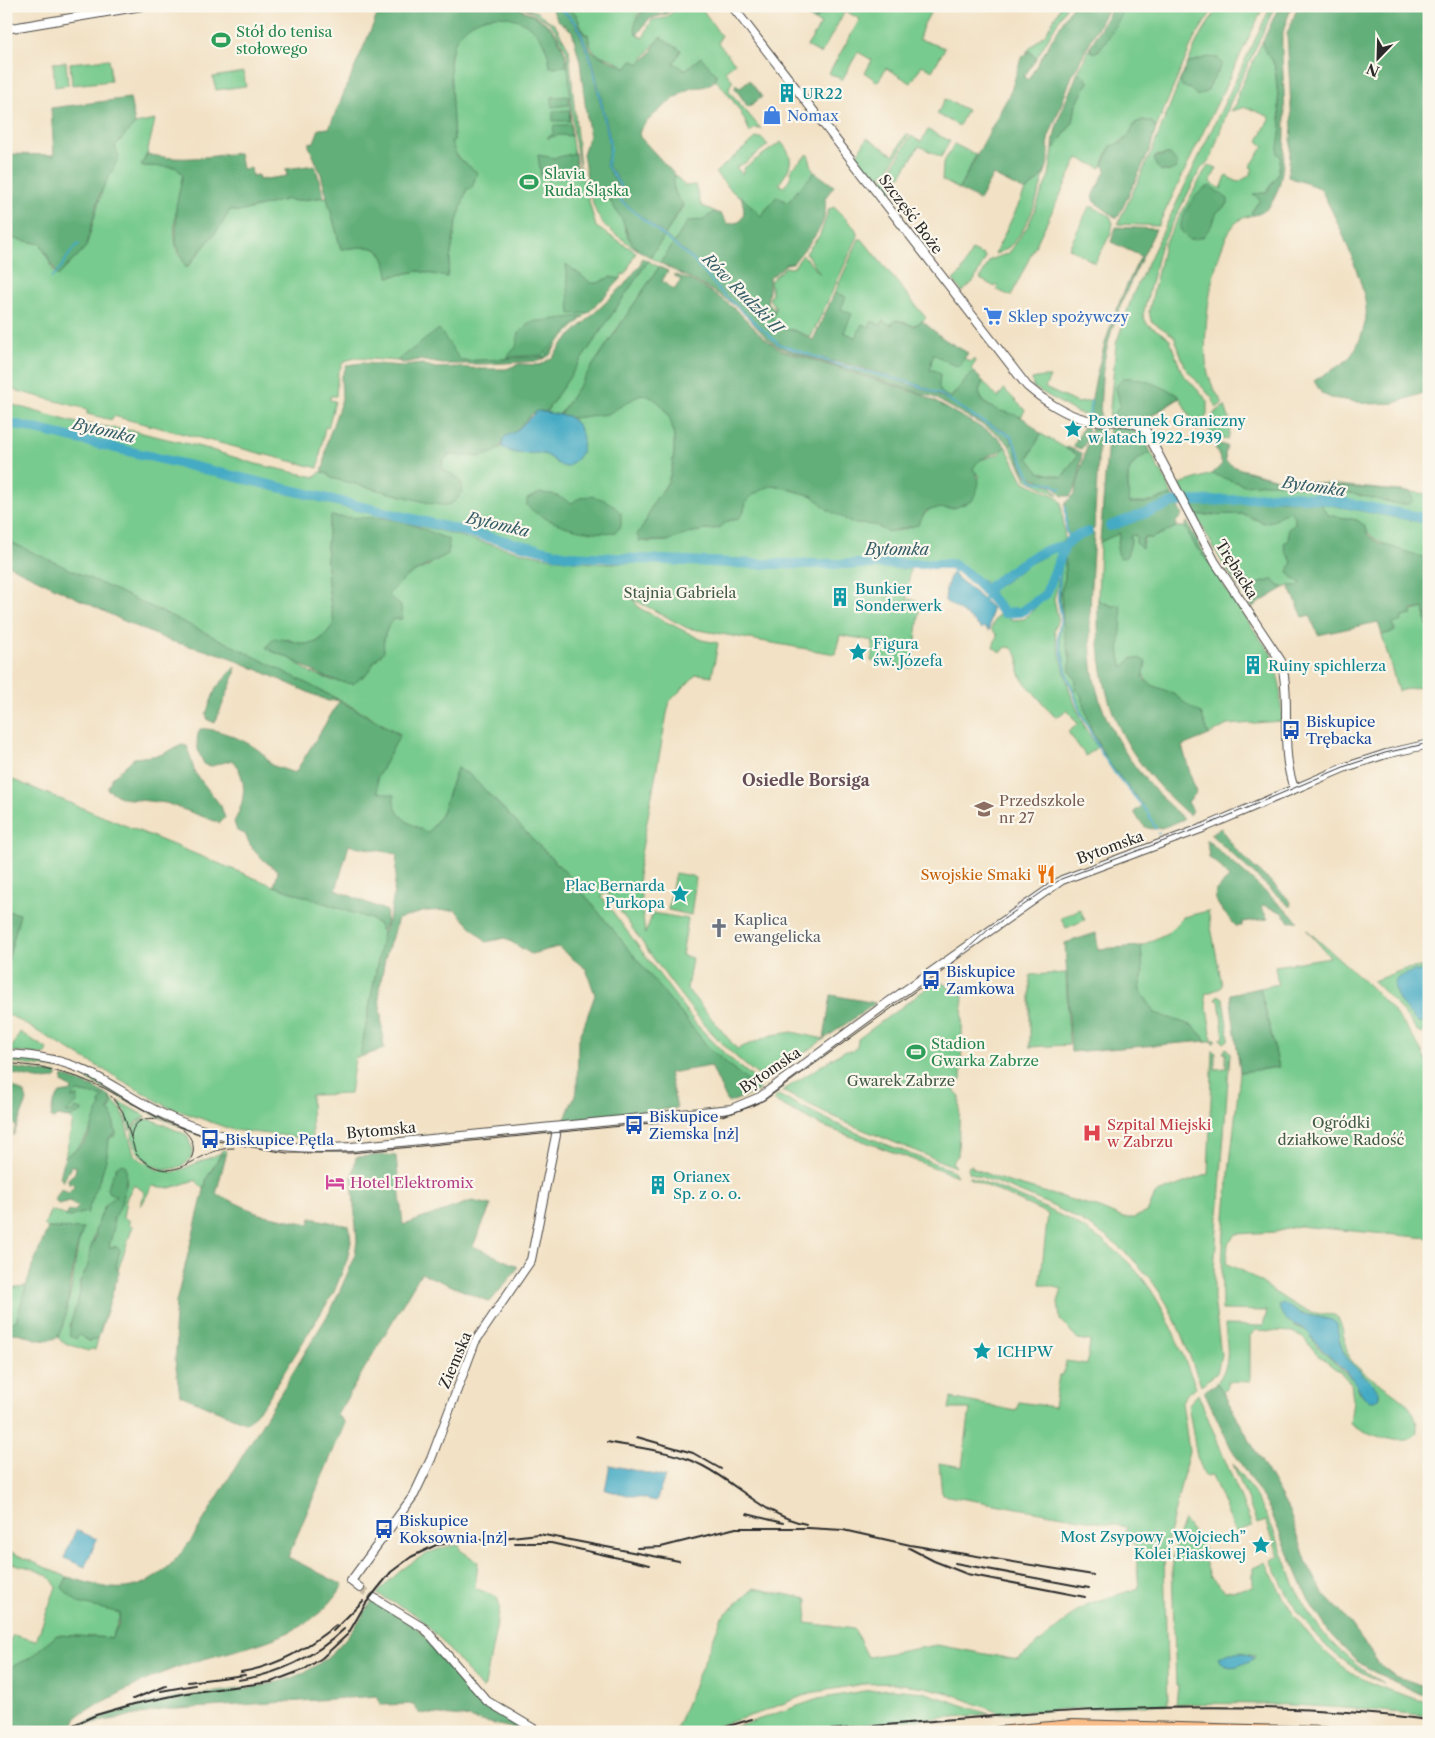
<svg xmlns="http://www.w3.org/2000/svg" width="1435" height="1738" font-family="'Libre Caslon Text',serif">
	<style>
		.green { fill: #78cb8e; stroke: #527b5c; fill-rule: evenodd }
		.forest { fill: #62af79; stroke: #466d52 }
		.water { fill: #45aac4; stroke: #386a78 }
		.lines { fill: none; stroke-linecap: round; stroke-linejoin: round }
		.stream { stroke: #45aac4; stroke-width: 2 }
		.river { stroke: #45aac4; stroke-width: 10 }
		.tertiary-tunnel { stroke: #cabda5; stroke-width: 8; stroke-dasharray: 8 4; stroke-linecap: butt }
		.tertiary-casing { stroke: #494642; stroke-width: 10 }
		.primary-casing { stroke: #494642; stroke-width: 12 }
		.tertiary { stroke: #fff; stroke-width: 8 }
		.primary { stroke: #f9bd89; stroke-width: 10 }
		.tram { stroke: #2b2b2b; stroke-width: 1 }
		.rail { stroke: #2b2b2b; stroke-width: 2 }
		.labels { text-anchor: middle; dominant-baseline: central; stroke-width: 4.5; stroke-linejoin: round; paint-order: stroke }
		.leisure-label { font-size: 15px; fill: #27864d; stroke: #fbf7ec; text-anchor: start }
		.culture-label { font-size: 15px; fill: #0d838f; stroke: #fbf7ec; text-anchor: start }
		.shop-label { font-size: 15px; fill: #366cbe; stroke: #fbf7ec; text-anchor: start }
		.street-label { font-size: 15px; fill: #2b2b2b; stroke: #fbf7ec }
		.park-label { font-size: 15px; fill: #425b49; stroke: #fbf7ec }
		.transit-label { font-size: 15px; fill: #164399; stroke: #fbf7ec; text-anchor: start }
		.education-label { font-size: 15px; fill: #785e54; stroke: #fbf7ec; text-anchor: start }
		.food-label { font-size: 15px; fill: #c56008; stroke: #fbf7ec; text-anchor: end }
		.worship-label { font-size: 15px; fill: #5b616d; stroke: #fbf7ec; text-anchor: start }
		.health-label { font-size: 15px; fill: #be3a42; stroke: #fbf7ec; text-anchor: start }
		.hotel-label { font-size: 15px; fill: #b23c85; stroke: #fbf7ec; text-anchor: start }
		.water-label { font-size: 16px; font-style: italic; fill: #355e68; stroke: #fbf7ec }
		.neighbourhood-label { font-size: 16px; font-weight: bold; fill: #664e58; stroke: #fbf7ec }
	</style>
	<rect width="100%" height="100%" fill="#fbf7ec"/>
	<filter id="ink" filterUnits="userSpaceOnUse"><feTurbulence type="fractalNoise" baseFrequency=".02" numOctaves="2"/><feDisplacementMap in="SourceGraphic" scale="10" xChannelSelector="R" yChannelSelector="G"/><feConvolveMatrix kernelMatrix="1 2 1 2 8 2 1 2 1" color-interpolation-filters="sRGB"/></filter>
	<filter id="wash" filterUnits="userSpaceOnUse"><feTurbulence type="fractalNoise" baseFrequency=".0096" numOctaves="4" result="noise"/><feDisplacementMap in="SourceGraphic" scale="20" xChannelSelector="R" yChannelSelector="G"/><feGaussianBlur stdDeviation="1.12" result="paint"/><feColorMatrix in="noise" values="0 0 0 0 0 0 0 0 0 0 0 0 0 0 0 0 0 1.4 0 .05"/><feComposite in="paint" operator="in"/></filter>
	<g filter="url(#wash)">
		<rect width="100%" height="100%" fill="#f2e1c4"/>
		<!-- green -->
		<path class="green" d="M515,6C529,13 545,19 554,31C574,59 569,101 571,133C572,147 576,162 578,175H582L596,227L636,252L625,275L622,274L621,279L544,357L461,361L421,344L397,361L356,358L344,361L338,373L336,396H330V400L335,401L328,428L325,427L318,468L113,416L112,420L87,414V409L6,388V237L41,244L55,274H60L86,247L115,146L135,124L155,120L147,154L141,166L175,167L183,174C178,198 171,226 177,250C179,257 185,261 187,268L220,227L230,210L239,212L288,199L295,201L327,197L341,249C373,246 383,242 389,277L418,271L447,277L456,224L467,188L470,168C460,160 453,154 451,141L454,140C451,90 431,7 509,14Z
			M521,6L537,12L555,25L569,49L580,169L574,136L567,52L556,31L549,22Z
			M566,6H649L637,15L636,34L643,38L652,20L665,18L681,6H700L721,36L718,43L735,63L725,71L733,81L730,85L729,91L761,129L755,128L750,133C742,111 732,99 717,81H714L716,78L701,57L685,70L674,63L660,37L639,64L632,60L627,68C620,64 613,59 605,57C592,52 590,49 588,34L585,35L576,14Z
			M827,6H934L923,26L919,39L945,48L932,71L922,65L911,83L886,68L878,82L865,73L872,60L858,52L842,80L829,73L860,19L845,11L821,54L807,46L821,24L815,21Z
			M1061,6H1067L1036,59L1030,51L1026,52L1046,33Z
			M1127,6H1215L1194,39L1156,128L1152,122L1143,120L1135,123L1127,138L1109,149L1101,168L1078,158L1011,296L997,290L998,286L996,285L995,287L980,279L990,260L1009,253L1029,224L1049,175L1053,150L1073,122L1076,105L1088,82L1080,73L1077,74L1090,47V51H1099Z
			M1219,6H1264L1158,226L1118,224L1152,151L1180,80L1182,86L1208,90L1211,80L1219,72L1201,59L1188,63L1197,41ZM1167,154L1170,171H1161L1156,166V156Z
			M1271,6H1275L1230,103L1211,158L1200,170L1160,247L1143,315L1147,324L1169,338L1182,373L1207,400V415L1197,431L1180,398L1142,422L1131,419H1109L1116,344L1133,294Z
			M1263,40L1275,67L1281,127V156L1278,175L1265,193L1254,194L1260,200L1251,212L1254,215C1246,216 1239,219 1234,225C1212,250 1201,337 1207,368C1209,381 1215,392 1223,403L1216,408L1212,398L1186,369L1174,336L1151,321L1149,311L1164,245L1204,172L1209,165L1217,168L1210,182L1221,189L1226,176L1238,182L1249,176L1253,169L1250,167L1264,146L1258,141L1270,117L1246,107L1231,111L1237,103L1238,93Z
			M109,59L111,81L72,85L70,63Z
			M66,62L68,85L55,87L53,63Z
			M243,72L246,86L216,90L213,77Z
			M945,99L967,110L959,126L937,114Z
			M928,130L950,141L941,157L919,146L888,197L878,183L889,173L911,136L921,142Z
			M906,134L909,135L887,172L876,181L856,156L867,138L894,155Z
			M756,138H762L768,145L745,163L736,167L742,174L744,168L781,142C796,159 791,167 779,184L784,187L790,178L792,168L808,154L814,173L800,187L788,203L767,208L761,216L741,196L736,195L715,173Z
			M954,144L976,155L959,189L942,180L943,164Z
			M1046,169C1038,195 1025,247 995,254L1025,191L1038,181Z
			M675,175L685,186L695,185L701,205L716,212L703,220L688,221L674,243L665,235L683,206C677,196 670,187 675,175Z
			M587,178L607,196L623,221L628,238L638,250C599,223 597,225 587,178Z
			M834,207L855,228L858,236L811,337L790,329L789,331L779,328L772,319L776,308L769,299L772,293L770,281L785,267L793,268L803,255L820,274L806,253L820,235L829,209Z
			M1089,207H1093L1110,216L1113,223L1111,233L1095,263L1069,248Z
			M664,237L673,244L660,263L650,257Z
			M859,239H862L926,318C909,331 913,322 895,320L891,325L869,328L856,338L844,332L841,309L835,292Z
			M972,250L985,256V259L974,281L962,292L953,280L961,273Z
			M648,261L659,267L560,414L555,415L546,412Z
			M933,353L943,357L948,363L964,358L970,362L973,359L976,361L971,369L973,371L950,398L938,390L940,376L929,371Z
			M1042,377H1050L1045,388L1077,403L1091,401L1089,417L1074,411L1033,387L1032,379Z
			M983,381L998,398L1004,389L1025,410L1021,417C1007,414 981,408 979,391Z
			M641,394C679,401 678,449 669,478C666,489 657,495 653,504C649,513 648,521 642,529L647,542L667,541L693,532L719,528L728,521L738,519L743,514L746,502L750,497L762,489L774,485L813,496L849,521L876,525L881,529L897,531L912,527L930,509L943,508L980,477L973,469L977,461L999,454L1006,447L1023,481L1057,497L1061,502L1065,540L999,574L990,585C978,580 966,565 950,562L576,557L6,420V403L73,422L134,431L205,448L256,464L315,477L321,472L327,473L331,478L434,504C448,505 455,504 462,492L457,477L446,473L441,468L443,460C458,447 485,459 502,447L543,454L549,456L557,464L581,431L572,418L602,414Z
			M1225,406L1231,424L1228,440L1213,435L1207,428L1215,412Z
			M6,425L388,518L352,519L331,517C323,550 327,589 334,623C319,645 312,648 287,639L271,651L290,658L309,672L334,681L369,672L374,662L384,651C382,639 386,628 394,619L388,595L407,576L430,565L449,540L408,523C486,541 564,571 644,562L910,569L907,599L921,602L912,668L871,661L873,641L840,635L835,654L687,628L633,599L639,608L702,640L718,643L712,676L697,674L670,701L667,714L638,870L645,934L653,913L688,919L682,955L692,958L687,989L737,1049L772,1035L792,1032L824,1039L766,1081C699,1034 655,958 607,893L601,896L695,1023L726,1055L761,1084L759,1091L709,1048L570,877L470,775L457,768L441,815L428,833L403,820L393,805L378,792L377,778L400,734L340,700L6,540Z
			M1041,434L1078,455L1062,477L1039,472L1028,459Z
			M1013,442L1024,475L1052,487L1058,495L1026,479L1010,446Z
			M1151,452L1159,470L1162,472L1172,495L1146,503H1129C1129,476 1121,467 1151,452Z
			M1222,464L1278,479L1429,494V514L1405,512L1352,501L1281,493L1233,498H1185L1179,484L1212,474Z
			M1319,503L1429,524V559C1398,549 1377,548 1357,520L1328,515Z
			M1289,511L1295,516V524L1288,536L1294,579L1301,583L1300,586H1289L1284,588L1272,580L1253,585L1228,565L1224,566L1196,515L1243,514L1264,523L1275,520L1281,515Z
			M1176,527H1185L1196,547L1211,565L1232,599L1272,655L1280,685L1282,721L1227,725L1209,735L1201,713L1190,709L1175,696L1149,684L1132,658L1123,667L1118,651L1120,605L1112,606L1098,600L1100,542L1120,532L1117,548L1127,556L1131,542L1130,536L1136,535L1144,544L1143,538H1152Z
			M1074,540L1066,553L1065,559V578L1061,592L1064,634L1070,658V671L1076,681L1099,747L1082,714L1068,676L1059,637L1062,616L1059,598L1062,557L1066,547Z
			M1058,549L1060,552C1050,578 1039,613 1005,612L990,588L995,584L1001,585L1026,566Z
			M1057,576L1058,583L1054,599L1058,618L1054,631L1070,692L1085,728L1097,747L1086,756L1068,732L1078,724L1067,710L1057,717L1053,715L1022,679L1019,671V658L1012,648L1006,647L1001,653L993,647L997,635L991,629L996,617L1001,614L1013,620L1024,619L1052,591Z
			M1425,608L1427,625H1429V671L1425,672L1427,680L1423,686L1398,691L1382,635L1395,631L1393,624C1403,615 1411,611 1425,608Z
			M6,777L274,886L371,919L379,925L383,933L360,1057H355L350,1094L311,1095L312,1139L233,1130L166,1106L6,1013V968L20,914L6,911Z
			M675,873L692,876L696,878L691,915L668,910Z
			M1080,909L1085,920L1066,928L1061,918Z
			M1208,911L1222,985L1221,988L1205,994L1212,1040H1216L1213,1044V1041H1207L1193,1026L1155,1013L1139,988L1143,974L1141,946L1169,932L1183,917Z
			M1306,929C1350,970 1404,1009 1429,1066V1238L1298,1226L1276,1232L1236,1234L1228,1244L1226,1264C1253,1272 1272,1293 1297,1306C1306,1311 1313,1313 1323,1314C1326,1315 1331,1314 1334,1315C1345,1320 1343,1350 1351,1360C1367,1381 1405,1393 1414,1415C1432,1459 1365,1435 1350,1423L1353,1400L1351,1384L1342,1374L1319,1356L1303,1338L1292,1332L1256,1330L1250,1336V1382L1227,1381V1389L1222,1391L1216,1384C1232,1363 1227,1350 1225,1325L1263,1326L1267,1311L1222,1310C1220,1231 1232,1151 1240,1072L1279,1067L1260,988L1278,984L1275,966L1330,957ZM1283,1304L1299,1313L1332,1320L1336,1324C1338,1347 1347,1364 1366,1378L1360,1393L1355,1382L1316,1345L1308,1331L1295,1326Z
			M1429,966V973L1424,971L1400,1001L1419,1023H1429V1030L1420,1034L1395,1003L1373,981L1405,969Z
			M1066,973L1069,1045L1030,1047V975Z
			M938,980L957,992L960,988L963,990L961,1080L955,1085V1092L960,1097L958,1156L952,1161L955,1167L849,1124L782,1091L844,1051H852L857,1047L858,1039Z
			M1218,995L1223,998L1229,1039L1224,1043L1220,1039L1224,1038L1219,1000H1215Z
			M20,1032L47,1049V1053L44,1055L6,1051V1048L12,1047Z
			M1226,1048L1230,1053L1214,1270V1298L1221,1355L1217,1373L1201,1385C1190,1358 1181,1330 1167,1304C1122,1226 1047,1203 969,1172L968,1167L972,1165V1168L1005,1181L1097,1207L1123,1218H1134L1148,1211L1155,1194L1208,1174L1213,1050L1217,1053H1215V1069L1226,1068V1053H1223Z
			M8,1057L52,1063L59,1069L8,1062Z
			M86,1076L92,1077L142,1108L198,1134L160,1118L88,1080Z
			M77,1092L104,1097C97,1119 86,1145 65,1157L73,1121L69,1118L81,1112L66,1113L74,1098H71V1095Z
			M778,1095L847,1129L954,1171L957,1176L820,1125L773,1100Z
			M110,1097L122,1111L134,1154L142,1161L158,1170L175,1172L221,1153V1151L225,1150L226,1155L221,1154L207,1178L204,1189L195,1180L170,1188L152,1186L141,1206L144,1192L134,1184L126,1199L123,1218L129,1220V1225L133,1226L117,1273L116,1266L120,1250L117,1247H109C114,1226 114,1203 127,1184L123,1164L116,1167V1196L104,1207L90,1250L88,1266L80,1282V1293L70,1326L77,1337L79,1335L89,1341L98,1339L95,1350L91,1349L88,1351L62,1342L58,1337C62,1323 67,1310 70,1295C75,1273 75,1250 83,1229L48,1228L44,1225L51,1210L70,1217L85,1212L105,1162L109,1138L115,1136L116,1132L108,1112L112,1105Z
			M118,1101L147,1117L136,1122L130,1131L125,1112Z
			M151,1119L187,1135L193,1151C191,1159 188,1163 181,1166C147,1184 108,1122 151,1119Z
			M969,1176C1034,1203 1110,1228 1151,1290C1171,1320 1182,1355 1196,1387L1185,1396L1182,1402L1189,1451L1164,1556L1168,1704L999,1713L949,1693L924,1687L893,1683L863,1684L810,1693L762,1712L708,1729L675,1732L722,1617L754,1588L808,1599L806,1623L854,1629L868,1657L937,1645L1018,1660L1085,1605L1139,1588L1135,1544L1124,1540L1127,1527L942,1495L939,1463L962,1467L970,1409H949L951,1398L1016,1411L1019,1402L1054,1407L1059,1375H1063L1066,1361L1087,1364L1090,1341L1078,1339L1060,1320L1058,1302L1062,1289L1040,1284L1048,1214L969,1178Z
			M26,1286L16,1321L12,1324L6,1321V1288Z
			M1198,1394L1252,1526L1235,1532L1212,1475L1205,1476L1197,1457L1188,1405Z
			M1233,1464C1246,1482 1259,1499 1268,1519C1279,1540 1286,1564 1295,1586C1312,1628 1344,1660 1383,1683C1325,1658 1295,1616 1271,1560L1279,1556L1266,1521L1257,1524Z
			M1184,1520L1206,1551L1205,1561L1210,1576L1225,1591L1253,1587V1568L1266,1562C1285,1606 1312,1648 1354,1674C1377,1688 1404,1695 1429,1703V1716C1345,1706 1260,1702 1176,1704L1178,1686H1176L1172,1569L1176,1542ZM1239,1652L1255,1655L1253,1659C1242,1663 1231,1672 1221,1662Z
			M459,1545L460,1550L478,1562L475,1588L497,1597L500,1607L485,1686L482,1689L440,1639L417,1615L377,1594C399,1569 426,1548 459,1545Z
			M6,1550L67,1577L62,1588L121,1613L112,1638L57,1635L29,1659L6,1669V1647L13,1635L36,1641L56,1587C51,1570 21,1566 6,1562Z
			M892,1689L923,1692L989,1714L770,1732H722L818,1699L864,1691Z"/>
		<!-- forest -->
		<path class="forest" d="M381,6H515L536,17L554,31L565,53L567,66L550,67C545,0 454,0 450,62L454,141H451L457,157L477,172L472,188L467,189L456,224L447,277L418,271L388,277C384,242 373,246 341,249L321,174L309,146V143L314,142L319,129L329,128Z
			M550,6H557L576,25L591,62L608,138L609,149L606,166L618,185V198L664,237L650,257L638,250L630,240L623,221L607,196L587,178L583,154L589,135L580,62L572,31L558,20Z
			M559,6H566L576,14L584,34H588C589,39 588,46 591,50C595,55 619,64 627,68L632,60L639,64L649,55L660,37L681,50L674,63L685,70L701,57L716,74V79C703,92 698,84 687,90C674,98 646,119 639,132L640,137L675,175C670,187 676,196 683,204L665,235L627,205L620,197C621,183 617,176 608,166L610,138L593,62L578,24Z
			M649,6L662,14L668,6L676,7L666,14L649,19L637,35C631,22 639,14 649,6Z
			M793,6H827L815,21Z
			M1072,6H1109L1072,76L1048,139L1049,160L1046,169L1041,178L1025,191L993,175L979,200L959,189L1011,91L1021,58L1030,51L1036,59L1024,77L1028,80Z
			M1113,6H1127L1105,43L1095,53L1092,52L1090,47Z
			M1279,6H1292C1288,17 1283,28 1282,39C1280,73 1301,208 1254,215L1251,213L1260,200L1253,194L1266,193L1278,175L1281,156L1277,154L1281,127L1275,67C1273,57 1263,53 1262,43Z
			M1298,6H1415L1429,19V391L1395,403L1372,404L1331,398L1322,394L1314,381C1323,374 1342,366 1349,358C1359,347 1368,321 1366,307C1362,275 1336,216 1320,188L1288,177L1292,127L1287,34Z
			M1208,57L1218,58L1222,64L1206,92L1197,96L1190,89L1182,86L1180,80L1188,63Z
			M1080,73L1086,78L1088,82L1076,105L1073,122L1053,150C1053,125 1068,98 1077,74Z
			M749,80L762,97L748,107L735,88L736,84L739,88Z
			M569,96V105L552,107V97Z
			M130,98L135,124L115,146L119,157L100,194L86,247L58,276L41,244L6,237V154L54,155L51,108Z
			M569,110L570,121H553V111Z
			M1143,120L1152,122L1156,128L1150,150L1121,211L1118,217H1115L1096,203L1093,197L1106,169L1103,165L1111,146L1123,142L1129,135L1135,123Z
			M554,125H571V136L560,135L547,138L553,134Z
			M239,153L242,169L251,168L252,176L258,175L259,180L287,176L286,169L315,165L324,197L295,201L288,199L239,212L230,210L220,227L186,268L176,243V207L183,174L175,167L141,166L147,154C181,162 205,157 239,153Z
			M575,153L577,168L574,174L549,179L541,177L538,155L555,158Z
			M1167,154L1172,156L1177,163L1176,168L1170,171H1161L1156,166L1154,158Z
			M815,172L834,186L825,198C829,227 809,242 793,263L786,264L769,279V291L767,301L775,310L772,319L779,328L796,331L813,340L835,292L846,297L841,309L852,314L844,332L856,338L862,324L869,327L872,321L881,325L883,321L891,325L896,320L914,326L922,321L944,339L968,353L959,366C950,366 942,357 933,354L930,370H934L940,374C939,388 936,391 951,398L973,371L983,381L979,391C981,410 1005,411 1019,416C1027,419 1035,429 1041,434L1028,458L1039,472L1062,477L1078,455L1066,449L1067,447L1082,453C1080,466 1079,486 1070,496H1062L1055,487L1025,474L1010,435C1000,427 987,424 976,418C954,404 935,388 909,382C894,378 880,373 865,369C834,361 800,355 772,339L785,348L835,365L867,371L929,391L952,402L975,419L1007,434L1013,442L1010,446L998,434L933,397L791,352C762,341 759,326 738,308C715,290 686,277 660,263L673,244L692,259L715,286L769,336L716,286L692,258L674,243L688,221L703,220L714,212L721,214L728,224L739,222C747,214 743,205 741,196L761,216L777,196L788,203L800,187Z
			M1210,186L1228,199V204L1217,212L1213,223L1203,237L1189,240L1180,229C1180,217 1197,188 1210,186Z
			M1116,227L1156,229C1136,271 1114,311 1105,357C1101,377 1101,398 1100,418L1089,417C1097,359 1114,308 1141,256L1111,242Z
			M642,258L648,261L546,412L541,411L533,413L495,452L480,457L449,455L443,460L442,468C447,473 454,474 458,478C467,487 460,500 450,504C446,506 439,505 434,504L331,478L327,473L321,472L324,466L327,442L342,399L341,378L347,365L362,363L403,366L422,364L436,368L459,367L481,369H506L519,364L540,365L553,357L563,343L624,285L640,265Z
			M566,264L591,283H598L610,277L621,279L588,313L570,314Z
			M659,267L668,271L662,281L674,290L681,280L673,275C689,276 725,300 737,311C755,327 761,339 784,351L923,395L998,437L1006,447C994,457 980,454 973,469C983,481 978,488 972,501L954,508L930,509L925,512L918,525L888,532L876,525L855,524L828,510L813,496L774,485L763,489L750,497L746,502L743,514L738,519L728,521L719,528L693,532L667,541H639L637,534C647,524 647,515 653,504C657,495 664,491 668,482C679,453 679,401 641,394L608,414L572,418L560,414Z
			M583,316L543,355L507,357L516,347L519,333L530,322Z
			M439,329L461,361L544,357L557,344L550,355L539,361L486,364H442L419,360L403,363L397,361Z
			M1123,378C1138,376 1168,388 1180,397L1142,422L1131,419H1109L1120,406L1116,387Z
			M1085,424C1090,430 1088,443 1081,449L1073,446Z
			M1092,426H1100L1094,529L1070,539L1066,532L1065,504L1075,493Z
			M1109,426C1135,427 1139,429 1151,452C1122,466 1128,476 1129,503H1146L1172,495L1182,515L1176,522V527L1152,538H1143L1142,548L1136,544V535L1130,536L1131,542L1127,556L1123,558L1119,557L1117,548L1120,533L1100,542Z
			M1213,442L1227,446L1225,455L1226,462C1260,485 1366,488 1410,492L1413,500L1410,504H1398L1349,493L1273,483L1244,485L1212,474L1222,464Z
			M540,493L552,494L572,503C588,489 608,499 621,513V526L616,532C587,535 548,525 527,506V499Z
			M1273,500L1319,502L1328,515L1357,520L1364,525L1368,535L1379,543L1429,559V625H1427L1424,608L1412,610V615L1402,617V621L1393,624L1395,631L1382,635L1378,622L1318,635L1310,615L1303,617L1289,586H1299L1301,583L1294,579L1288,572L1292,561L1285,551L1284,543L1289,540L1288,529L1295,524V516L1289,511L1281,515L1275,520L1264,523L1243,514L1196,515L1189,503Z
			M331,516C351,519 371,516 390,519C411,522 430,532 449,540L448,554L407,576L388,595L401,606L402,619H394C386,628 382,639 384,651L374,662L369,672L353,684C326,680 314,672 291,659C283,654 274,653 266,648L274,638C306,641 312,656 334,623C328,589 323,550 331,516Z
			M1187,522L1211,565L1196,547L1185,527Z
			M1094,533C1092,573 1088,615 1091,655C1095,721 1136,776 1184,819C1174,823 1154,834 1144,826C1140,823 1137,816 1134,812L1143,805L1107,761L1090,726L1081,695L1075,689L1076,681L1070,671V658L1064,634L1061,592L1065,578V559L1066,553L1074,540Z
			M6,540C139,601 274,661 400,735L377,778L378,792L394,795C392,817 411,824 428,833L441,815L457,768L470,775L570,877L709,1048L759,1091L728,1103L711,1066L669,1073L677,1108L564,1121L577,1090L578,1042L595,995L586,969L558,947L531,954L505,938L486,942L455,910L426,911L398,919L385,958L379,993L384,1049L360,1057L383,933C395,910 395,879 397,854L349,845L336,890L387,911L386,924L382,931L379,925L371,919L274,886L278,871C263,860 252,852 245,834L237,831L234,822C245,802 249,779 232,760L212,766L205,765C198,754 194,741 200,729C216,727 250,742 262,753C266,756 268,761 271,765L295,773L340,700L328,701L224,655L170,641L124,621L6,564Z
			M1228,564L1253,585L1272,580L1284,588L1252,607L1224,566Z
			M1098,600L1112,606L1120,605C1126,629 1114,643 1123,667L1132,658L1141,659L1146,662L1143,678C1152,688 1164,688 1175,695C1184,702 1190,708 1201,713L1209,735L1182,746L1196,793L1188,802L1193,811L1189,815C1117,752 1096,695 1098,600Z
			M235,667V674L215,723L208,720L206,714L216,688Z
			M182,745L187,746L195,773L221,806L225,818L220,823L166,803L122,798L107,789L112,778L134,758L160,755Z
			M1221,828C1237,858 1269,877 1291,902L1290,907L1210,834Z
			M1207,840L1298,921L1290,922L1281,912L1263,905L1261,907L1268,919L1242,922V926H1236C1228,916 1212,904 1216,890L1229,878L1217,863L1209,858Z
			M6,911L20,914L6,968Z
			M1096,933L1098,949L1141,946L1143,974L1139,988L1155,1013L1193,1026L1207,1041L1071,1052L1065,943Z
			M1260,988L1279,1067L1240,1072L1230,994Z
			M831,995L876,1003L824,1039Z
			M7,1067L57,1074V1077C45,1085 18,1073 6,1073Z
			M63,1076L93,1087L110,1097L112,1102L108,1111L112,1114L116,1134L109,1138C109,1163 95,1189 87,1214L85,1212L70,1217L66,1216L69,1211H75L78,1207L70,1201L58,1204L55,1199L61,1189L69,1192L74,1186L73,1183L69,1184L68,1179L75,1173L76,1166H71L63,1182L60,1177L65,1157C75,1151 86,1142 90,1132C94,1123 95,1113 101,1106L99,1102L104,1097L77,1092L71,1098L78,1096L77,1103L66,1113L74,1112L76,1108L82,1110V1112L69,1118L57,1116L54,1119L51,1118L53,1103L60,1093L72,1091L71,1088L62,1083Z
			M14,1087L25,1094L27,1101L13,1136L16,1125L12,1124L6,1134V1088Z
			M221,1154L226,1155L216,1194L260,1214L309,1224L311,1218L349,1226L351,1242L347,1260L334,1292L265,1403L247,1423L180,1395L175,1360L177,1339L174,1330L176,1302L207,1178Z
			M384,1155L396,1156L403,1225L472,1201L491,1205L473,1246L517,1266V1269L490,1302L421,1273L337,1415L345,1423L288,1557L343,1585C309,1644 232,1647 175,1668C143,1680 113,1697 82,1713L76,1718L74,1724L52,1732H6V1669L29,1659L57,1635L112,1638L119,1623L120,1613L78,1603L62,1588L67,1577C81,1580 97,1587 112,1588C150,1592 175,1563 194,1536L332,1308L354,1259L357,1241L352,1178L356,1157Z
			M123,1164L126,1166C128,1180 123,1208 113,1219L114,1227L109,1247H117L120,1250L116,1266L119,1272L98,1339L89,1341L79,1335L76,1339L70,1336V1326L80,1293V1282L88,1266L90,1250L96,1236L95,1231C99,1223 100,1215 104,1208C107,1202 112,1200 116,1196L108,1192L107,1187L117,1166Z
			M48,1228L83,1229L76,1251L64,1323L58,1337C35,1348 25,1327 6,1335V1323L16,1321L32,1267Z
			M1216,1384L1219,1385L1290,1513L1307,1563L1323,1593L1344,1615L1380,1665L1395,1676L1424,1686L1429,1649V1698L1374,1672L1355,1660L1332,1636L1310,1603L1270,1510L1231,1448L1204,1391Z
			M372,1601L417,1628L466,1683L476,1699L486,1707L518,1723L516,1729L464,1717L418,1713L414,1704L380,1705L378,1696L162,1710L73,1727C110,1713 147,1702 186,1696C280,1682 317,1691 372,1601Z"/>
		<!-- water -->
		<path class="water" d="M537,411L568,416L578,425L583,437L582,451L577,459L567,467C557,467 554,458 546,455C530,450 520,459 502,447L503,439L506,436L515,432Z
			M951,574L968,586L992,608L989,631L984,627L982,629L966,615L945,601L946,588Z
			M1414,971H1424L1429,973L1428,1024L1418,1023C1410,1015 1384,988 1399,977C1403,975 1409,973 1414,971Z
			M1283,1303L1299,1313L1332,1320L1337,1324C1340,1365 1357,1364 1379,1391V1397L1375,1401C1373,1401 1369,1401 1368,1400C1361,1396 1359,1387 1354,1381C1341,1364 1323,1354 1311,1336C1302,1322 1283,1328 1279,1305Z
			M610,1465L665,1477L656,1501L605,1490Z
			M76,1530L97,1539L85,1567L64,1558Z
			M1230,1653H1245L1255,1657C1245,1664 1231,1672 1221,1662L1219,1657Z"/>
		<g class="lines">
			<!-- stream -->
			<path class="stream" d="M558,6L577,24L592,62L609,138L610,149L607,166L620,185L621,201L692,259L721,292L779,344L836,364L911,383L940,394L976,418L1011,436L1032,481L1049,483L1061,489
				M51,278C64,269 66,253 79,244
				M1089,417L1091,401
				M1066,507V531L1072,539
				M1061,556L1058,598L1061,616L1058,637L1067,675L1081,713L1100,751L1114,772L1148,813L1156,829
				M951,564L954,576
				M984,601L985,590
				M1158,833L1159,834"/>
			<!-- river -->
			<path class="river" d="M6,422L568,556L756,564H951C975,575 987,594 1004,613L1021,612L1046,594L1065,546L1074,537L1088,532
				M1110,526L1176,502L1233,500L1282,495L1330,500L1429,519
				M985,590C1008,574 1037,548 1065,546"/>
		</g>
	</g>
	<g filter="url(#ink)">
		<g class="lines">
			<!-- tertiary-tunnel -->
			<path class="tertiary-tunnel" d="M360,1588L374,1598"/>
			<!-- tertiary casing -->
			<g class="tertiary-casing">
				<path id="tertiary" d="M732,6L1027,386C1043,400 1067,416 1088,420C1107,424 1128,417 1145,429L1215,562L1281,661C1292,702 1279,748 1294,788
					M6,29L142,6
					M6,1054C34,1055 63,1060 88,1072C114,1085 138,1103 165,1115C223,1142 287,1151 351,1147L731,1109L760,1097L890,1001L1062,880L1203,828L1346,767L1386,754L1429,744
					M360,1588L351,1581L414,1495L431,1459L475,1342L531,1260L556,1135L555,1127
					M374,1598L425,1629L487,1701L539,1732"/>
			</g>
			<!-- primary casing -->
			<g class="primary-casing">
				<path id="primary" d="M998,1732L1072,1725L1325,1732"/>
			</g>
			<!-- tertiary -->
			<use href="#tertiary" class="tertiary"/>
			<!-- primary -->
			<use href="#primary" class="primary"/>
			<!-- tram -->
			<path class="tram" d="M6,1063L41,1067L77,1077L104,1088L164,1121L217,1141L287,1153H351L722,1116L750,1107L766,1099L943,971L988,930L1061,879L1202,827L1346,766L1385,753L1429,743
				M111,1096L123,1112L136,1154C176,1193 195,1147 234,1148
				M183,1130C195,1139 197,1154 187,1164
				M131,1137C132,1123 143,1116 157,1119"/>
			<!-- rail -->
			<path class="rail" d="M637,1437L693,1453L721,1469
				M607,1442C638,1448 675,1451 703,1466C739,1485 765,1516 806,1524
				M747,1514L783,1523
				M515,1543H551L650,1565
				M637,1548L661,1547L736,1528H808L843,1530L910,1545L1093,1575
				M909,1548L934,1561L967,1574L1085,1597
				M955,1563L1089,1588
				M333,1631L363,1601
				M241,1672C279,1666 307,1648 336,1625
				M238,1680C277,1675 315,1657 344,1629
				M188,1682L245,1675
				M161,1691L195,1685
				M133,1699L166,1686
				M58,1732L96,1715L134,1704L187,1693L271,1682L305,1669L322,1658L348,1634L366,1603L391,1572L411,1557L436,1545L539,1534L679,1561
				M709,1732L752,1719
				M807,1732C1014,1713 1222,1694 1429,1720"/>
		</g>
	</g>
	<!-- icons -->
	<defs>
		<g id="stadium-bare" transform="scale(1.5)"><path d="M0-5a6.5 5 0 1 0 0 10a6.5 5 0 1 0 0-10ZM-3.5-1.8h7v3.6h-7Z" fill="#2e9e5b" stroke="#fbf7ec" stroke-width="2.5" paint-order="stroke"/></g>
		<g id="building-bare" transform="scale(1.5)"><path d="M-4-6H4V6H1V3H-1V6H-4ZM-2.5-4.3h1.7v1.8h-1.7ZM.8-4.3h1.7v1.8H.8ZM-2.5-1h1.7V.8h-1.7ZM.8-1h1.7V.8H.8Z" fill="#0f9aa8" stroke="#fbf7ec" stroke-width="2.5" paint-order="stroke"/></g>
		<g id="shop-bare" transform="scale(1.5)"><path d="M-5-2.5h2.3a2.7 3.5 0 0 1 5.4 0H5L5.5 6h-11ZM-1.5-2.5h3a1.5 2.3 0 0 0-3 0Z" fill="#3f7fe0" stroke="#fbf7ec" stroke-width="2.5" paint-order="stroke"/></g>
		<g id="supermarket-bare" transform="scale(1.5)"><path d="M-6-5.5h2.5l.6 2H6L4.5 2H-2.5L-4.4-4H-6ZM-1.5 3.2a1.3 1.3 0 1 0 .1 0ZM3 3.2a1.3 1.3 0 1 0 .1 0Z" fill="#3f7fe0" stroke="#fbf7ec" stroke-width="2.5" paint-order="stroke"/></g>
		<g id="sight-bare" transform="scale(1.5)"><path d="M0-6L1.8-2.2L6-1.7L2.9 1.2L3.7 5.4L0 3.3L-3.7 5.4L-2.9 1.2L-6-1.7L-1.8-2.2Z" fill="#0f9aa8" stroke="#fbf7ec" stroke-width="2.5" paint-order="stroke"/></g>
		<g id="bus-bare" transform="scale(1.5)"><path d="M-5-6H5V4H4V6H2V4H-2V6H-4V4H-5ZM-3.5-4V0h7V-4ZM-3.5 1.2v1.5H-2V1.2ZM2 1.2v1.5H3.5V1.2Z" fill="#1a4fb4" stroke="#fbf7ec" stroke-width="2.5" paint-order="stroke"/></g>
		<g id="school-bare" transform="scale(1.5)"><path d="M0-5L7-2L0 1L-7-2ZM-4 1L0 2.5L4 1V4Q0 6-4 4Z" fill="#8d6e63" stroke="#fbf7ec" stroke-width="2.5" paint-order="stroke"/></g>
		<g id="restaurant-bare" transform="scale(1.5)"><path d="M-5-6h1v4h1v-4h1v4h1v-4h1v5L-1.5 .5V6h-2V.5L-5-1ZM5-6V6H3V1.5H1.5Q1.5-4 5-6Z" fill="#e8710a" stroke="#fbf7ec" stroke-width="2.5" paint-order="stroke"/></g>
		<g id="church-bare" transform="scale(1.5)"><path d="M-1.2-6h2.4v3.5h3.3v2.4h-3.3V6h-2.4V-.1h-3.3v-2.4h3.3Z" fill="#6b7280" stroke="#fbf7ec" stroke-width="2.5" paint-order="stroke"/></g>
		<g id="hospital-bare" transform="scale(1.5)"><path d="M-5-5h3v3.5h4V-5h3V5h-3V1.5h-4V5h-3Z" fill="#e0444e" stroke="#fbf7ec" stroke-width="2.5" paint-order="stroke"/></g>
		<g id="hotel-bare" transform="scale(1.5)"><path d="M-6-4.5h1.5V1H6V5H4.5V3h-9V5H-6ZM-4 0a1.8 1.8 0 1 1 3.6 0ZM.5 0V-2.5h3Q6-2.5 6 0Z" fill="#d1479c" stroke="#fbf7ec" stroke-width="2.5" paint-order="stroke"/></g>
	</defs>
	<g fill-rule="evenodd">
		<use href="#stadium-bare" x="221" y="40"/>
		<use href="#building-bare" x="787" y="93"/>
		<use href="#shop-bare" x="772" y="115"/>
		<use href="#stadium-bare" x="529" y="182"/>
		<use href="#supermarket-bare" x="993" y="316"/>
		<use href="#sight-bare" x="1073" y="429"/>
		<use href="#building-bare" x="840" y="597"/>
		<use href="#sight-bare" x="858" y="652"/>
		<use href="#building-bare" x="1253" y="665"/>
		<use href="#bus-bare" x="1291" y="730"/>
		<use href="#school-bare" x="984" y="809"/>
		<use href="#restaurant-bare" x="1046" y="874"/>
		<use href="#sight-bare" x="680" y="894"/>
		<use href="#church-bare" x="719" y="928"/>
		<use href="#bus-bare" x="931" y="980"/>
		<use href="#stadium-bare" x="916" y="1052"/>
		<use href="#bus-bare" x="634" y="1125"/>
		<use href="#hospital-bare" x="1092" y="1133"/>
		<use href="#bus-bare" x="210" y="1139"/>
		<use href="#hotel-bare" x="335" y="1182"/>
		<use href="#building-bare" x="658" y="1185"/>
		<use href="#sight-bare" x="982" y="1351"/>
		<use href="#bus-bare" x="384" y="1529"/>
		<use href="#sight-bare" x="1261" y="1545"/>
	</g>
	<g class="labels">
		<!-- leisure labels -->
		<g class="leisure-label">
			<text x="236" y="31">Stół do tenisa<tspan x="236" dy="17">stołowego</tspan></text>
			<text x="544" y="173">Slavia<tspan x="544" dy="17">Ruda Śląska</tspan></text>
			<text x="931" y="1043">Stadion<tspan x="931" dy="17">Gwarka Zabrze</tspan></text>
		</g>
		<!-- culture labels -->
		<g class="culture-label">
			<text x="802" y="93">UR22</text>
			<text x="1088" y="420">Posterunek Graniczny<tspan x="1088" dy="17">w latach 1922-1939</tspan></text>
			<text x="855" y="588">Bunkier<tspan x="855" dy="17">Sonderwerk</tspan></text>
			<text x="873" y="643">Figura<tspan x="873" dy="17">św. Józefa</tspan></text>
			<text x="1268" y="665">Ruiny spichlerza</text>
			<text x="665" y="885" text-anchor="end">Plac Bernarda<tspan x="665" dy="17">Purkopa</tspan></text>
			<text x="673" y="1176">Orianex<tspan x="673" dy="17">Sp. z o. o.</tspan></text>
			<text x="997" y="1351">ICHPW</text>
			<text x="1246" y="1536" text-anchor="end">Most Zsypowy „Wojciech”<tspan x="1246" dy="17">Kolei Piaskowej</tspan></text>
		</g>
		<!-- shop labels -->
		<g class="shop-label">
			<text x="787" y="115">Nomax</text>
			<text x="1008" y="316">Sklep spożywczy</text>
		</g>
		<!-- street labels -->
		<g class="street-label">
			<text transform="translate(911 214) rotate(53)">Szczęść Boże</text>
			<text transform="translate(1237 569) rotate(58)">Trębacka</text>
			<text transform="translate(1110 847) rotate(-20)">Bytomska</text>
			<text transform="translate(770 1070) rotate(-34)">Bytomska</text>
			<text transform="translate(381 1130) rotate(-5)">Bytomska</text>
			<text transform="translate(455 1360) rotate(-67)">Ziemska</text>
		</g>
		<!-- park labels -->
		<g class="park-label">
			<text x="680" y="592">Stajnia Gabriela</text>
			<text x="901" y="1080">Gwarek Zabrze</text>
			<text x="1341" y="1122">Ogródki<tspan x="1341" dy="17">działkowe Radość</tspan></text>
		</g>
		<!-- transit labels -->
		<g class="transit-label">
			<text x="1306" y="721">Biskupice<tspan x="1306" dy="17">Trębacka</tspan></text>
			<text x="946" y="971">Biskupice<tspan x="946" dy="17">Zamkowa</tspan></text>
			<text x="649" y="1116">Biskupice<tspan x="649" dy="17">Ziemska [nż]</tspan></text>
			<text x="225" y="1139">Biskupice Pętla</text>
			<text x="399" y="1520">Biskupice<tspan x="399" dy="17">Koksownia [nż]</tspan></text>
		</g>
		<!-- education labels -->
		<g class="education-label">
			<text x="999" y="800">Przedszkole<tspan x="999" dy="17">nr 27</tspan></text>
		</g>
		<!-- food labels -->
		<g class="food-label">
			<text x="1031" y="874">Swojskie Smaki</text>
		</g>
		<!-- worship labels -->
		<g class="worship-label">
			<text x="734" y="919">Kaplica<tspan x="734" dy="17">ewangelicka</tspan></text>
		</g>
		<!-- health labels -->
		<g class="health-label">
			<text x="1107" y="1124">Szpital Miejski<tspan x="1107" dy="17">w Zabrzu</tspan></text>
		</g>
		<!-- hotel labels -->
		<g class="hotel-label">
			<text x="350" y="1182">Hotel Elektromix</text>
		</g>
		<!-- water labels -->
		<g class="water-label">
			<text transform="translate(743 293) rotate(45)">Rów Rudzki II</text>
			<text transform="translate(104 430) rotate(13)">Bytomka</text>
			<text transform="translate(1314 486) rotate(8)">Bytomka</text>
			<text transform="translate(498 524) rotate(13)">Bytomka</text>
			<text x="897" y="549">Bytomka</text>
		</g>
		<!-- neighbourhood labels -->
		<g class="neighbourhood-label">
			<text x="806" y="780">Osiedle Borsiga</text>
		</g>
	</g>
	<!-- margin -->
	<rect width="1435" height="1738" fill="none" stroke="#fbf7ec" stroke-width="25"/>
	<!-- north arrow -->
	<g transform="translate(1378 58) rotate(203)" stroke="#fbf7ec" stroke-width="4" paint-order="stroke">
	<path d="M0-4L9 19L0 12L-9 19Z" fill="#2b2b2b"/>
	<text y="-8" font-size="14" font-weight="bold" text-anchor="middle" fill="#2b2b2b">N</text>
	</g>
</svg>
